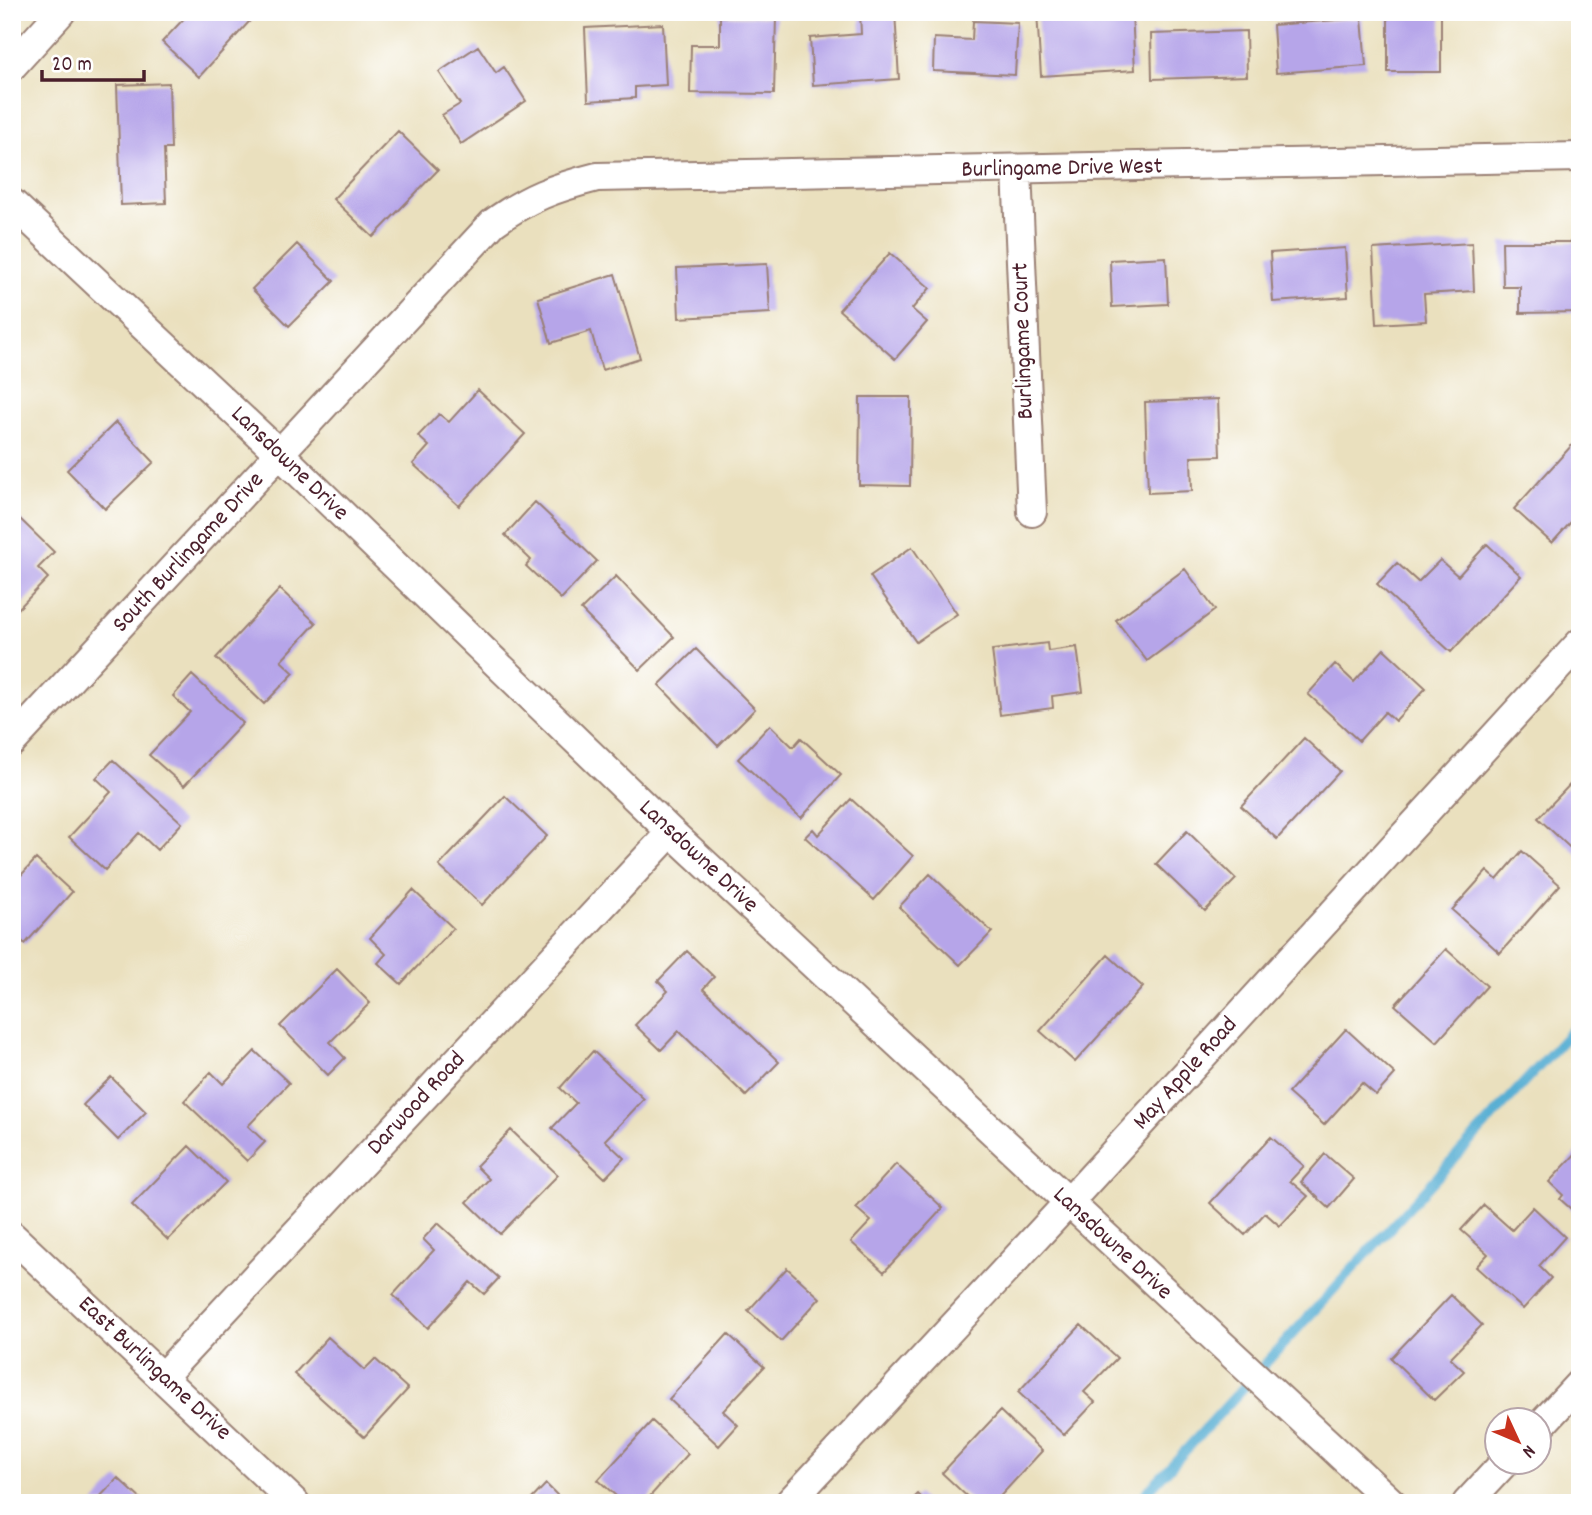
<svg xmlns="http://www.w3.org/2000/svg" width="1592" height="1515" font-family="Dekko,sans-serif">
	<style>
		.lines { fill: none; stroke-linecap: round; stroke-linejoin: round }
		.stream { stroke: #56aed3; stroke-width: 10 }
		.building { fill: #b6a5e9 }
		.minor-casing { stroke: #9a8074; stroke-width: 32 }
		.minor { stroke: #fff; stroke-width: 28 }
		.labels { text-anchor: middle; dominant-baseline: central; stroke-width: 5; stroke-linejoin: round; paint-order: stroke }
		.street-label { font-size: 24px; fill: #4a1f2b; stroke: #fff }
	</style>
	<rect width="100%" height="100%" fill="#fff"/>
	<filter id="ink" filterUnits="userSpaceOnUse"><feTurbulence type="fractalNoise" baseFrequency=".0143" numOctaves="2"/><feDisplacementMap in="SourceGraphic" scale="14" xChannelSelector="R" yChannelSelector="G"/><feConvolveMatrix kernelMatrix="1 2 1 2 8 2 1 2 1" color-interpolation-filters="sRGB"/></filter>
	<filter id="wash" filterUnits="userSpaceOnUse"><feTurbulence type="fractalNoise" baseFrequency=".00686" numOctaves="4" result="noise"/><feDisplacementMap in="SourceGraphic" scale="28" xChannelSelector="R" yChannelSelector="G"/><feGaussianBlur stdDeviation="1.57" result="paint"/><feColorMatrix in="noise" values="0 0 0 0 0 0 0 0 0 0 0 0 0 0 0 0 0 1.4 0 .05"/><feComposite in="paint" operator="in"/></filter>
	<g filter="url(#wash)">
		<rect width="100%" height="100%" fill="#eae0be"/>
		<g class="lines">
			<!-- stream -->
			<path class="stream" d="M1137,1503L1580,1022"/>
		</g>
		<g id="blocks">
			<!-- building -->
			<path class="building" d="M190,12H258L199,77L162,42Z
				M860,12H895L899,79L813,85L810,38L861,34Z
				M1037,12H1132L1135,70L1041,76Z
				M1388,12H1441V72H1388Z
				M720,16L776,17L774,94L690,93L691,45H720Z
				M1362,18L1366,66L1276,73L1273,25Z
				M973,21L1018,23L1015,75L933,71L934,38L972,40Z
				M663,24L666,85L635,87V98L588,101L585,28Z
				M1246,31L1247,76L1152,79L1151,34Z
				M478,46L496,73L504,67L526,101L461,144L442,115L460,104L439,72Z
				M169,83L171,149H164L166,203L121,205L117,85Z
				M398,131L438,170L373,237L333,199Z
				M1502,242H1580V312L1520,313V287H1503Z
				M1472,243L1474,291L1424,294L1426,321L1377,324L1373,249Z
				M297,244L334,281L289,326L252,289Z
				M1345,248L1348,297L1273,302L1270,253Z
				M890,253L930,288L912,309L927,322L895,359L839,310Z
				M1166,257L1168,304L1112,307L1110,260Z
				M767,264L770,313L679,318L677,268Z
				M615,274L640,358L602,370L591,331L551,343L538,298Z
				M478,390L525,434L459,506L413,464L429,446L418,436L439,414L449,422Z
				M860,397H911L910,486L859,485Z
				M1218,399L1220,456L1191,457L1192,491L1148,493L1145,402Z
				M116,422L154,462L105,509L67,470Z
				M1573,444L1580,450V512L1552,543L1514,509Z
				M535,502L597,561L561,599L526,566L531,560L505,535Z
				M19,518L54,552L38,568L48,578L18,609L12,603V525Z
				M1487,544L1521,576L1451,652L1377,584L1397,563L1418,582L1440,560L1458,576Z
				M912,547L957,614L916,642L870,576Z
				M1185,569L1215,610L1147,661L1116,620Z
				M616,576L674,637L640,670L581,610Z
				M280,589L316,623L281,661L294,673L264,704L216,658Z
				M1047,643L1048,651L1077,647L1083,692L1052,696L1053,708L1000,715L992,650Z
				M696,649L755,709L718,746L659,685Z
				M1384,649L1426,688L1395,721L1385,712L1359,741L1308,694L1335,664L1354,682Z
				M192,675L243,723L184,786L149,755L190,712L173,696Z
				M770,725L793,747L801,738L841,775L801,818L738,759Z
				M1304,738L1340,771L1277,839L1241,806Z
				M113,760L182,823L157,850L139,833L105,870L69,837L111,792L96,778Z
				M1580,774V857L1538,818Z
				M505,796L547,836L482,905L439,866Z
				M851,799L913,856L874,900L805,837L813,829L818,835Z
				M1187,831L1236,879L1205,911L1156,864Z
				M1522,851L1560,885L1500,953L1452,910L1487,871L1497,880Z
				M36,859L72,892L25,944L12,931V885Z
				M930,874L992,932L960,965L899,907Z
				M413,890L453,928L401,984L378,963L386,954L370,938Z
				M1446,949L1487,986L1437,1042L1395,1005Z
				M687,951L714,977L703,989L779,1062L746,1096L679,1031L661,1050L635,1025L668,991L658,981Z
				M1108,955L1143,987L1075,1062L1040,1031Z
				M337,969L370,1003L330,1042L345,1058L328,1075L280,1026Z
				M1346,1029L1395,1074L1376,1095L1362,1083L1324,1125L1288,1093Z
				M255,1051L289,1083L248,1126L265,1142L247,1161L184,1101L211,1072L223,1084Z
				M593,1051L644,1099L605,1140L624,1158L605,1178L552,1128L576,1103L560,1088Z
				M111,1077L146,1112L118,1140L83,1105Z
				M511,1130L558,1175L500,1234L467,1202L489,1179L476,1166Z
				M1271,1137L1304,1166L1290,1181L1308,1196L1280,1226L1265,1213L1245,1235L1210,1203Z
				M189,1146L226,1182L168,1240L132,1205Z
				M1580,1149V1217L1560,1199L1563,1195L1549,1182Z
				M1325,1154L1354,1179L1329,1208L1301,1182Z
				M896,1164L943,1208L884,1272L851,1242L871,1221L856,1208Z
				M1484,1205L1512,1230L1533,1207L1565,1237L1539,1266L1551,1278L1523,1309L1476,1267L1488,1254L1461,1230Z
				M438,1223L499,1278L484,1294L470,1282L428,1328L393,1295L434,1250L423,1239Z
				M787,1268L820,1298L781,1341L748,1311Z
				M1451,1295L1482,1325L1450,1358L1464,1371L1434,1400L1391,1358Z
				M1081,1325L1117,1358L1084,1392L1095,1402L1064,1435L1018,1392Z
				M728,1334L764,1367L723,1411L738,1425L719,1446L669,1399Z
				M328,1337L364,1370L375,1359L408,1389L364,1437L294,1374Z
				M1000,1411L1042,1451L994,1503H974L942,1473Z
				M652,1421L688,1454L644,1503H624L598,1480Z
				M118,1478L145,1503H94Z
				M546,1484L565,1503H528Z
				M918,1494L927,1503H909Z"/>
		</g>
	</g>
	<g filter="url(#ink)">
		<use href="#blocks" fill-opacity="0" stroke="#9a8074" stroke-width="2"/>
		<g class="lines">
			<!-- minor casing -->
			<g class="minor-casing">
				<path id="minor" d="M12,66L61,12
					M1017,170L1032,512
					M12,203L281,455L671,832L1392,1503
					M12,742L493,223C529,197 554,188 597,177L1580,157
					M12,1236L295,1503
					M162,1377L671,832
					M1540,1426L1580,1383
					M789,1503L1067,1204L1580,643
					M1467,1503L1505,1462"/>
			</g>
			<!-- minor -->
			<use href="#minor" class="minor"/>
		</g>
	</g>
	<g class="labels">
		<!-- street labels -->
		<g class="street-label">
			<text transform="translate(1062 169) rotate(-1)">Burlingame Drive West</text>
			<text transform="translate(1024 341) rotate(-92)">Burlingame Court</text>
			<text transform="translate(289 464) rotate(44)">Lansdowne Drive</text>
			<text transform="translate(189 553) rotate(-47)">South Burlingame Drive</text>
			<text transform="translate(698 857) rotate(43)">Lansdowne Drive</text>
			<text transform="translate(1186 1074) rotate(-48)">May Apple Road</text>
			<text transform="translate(417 1104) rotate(-47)">Darwood Road</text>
			<text transform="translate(1112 1244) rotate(43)">Lansdowne Drive</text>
			<text transform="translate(154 1369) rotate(43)">East Burlingame Drive</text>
		</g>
	</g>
	<!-- margin -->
	<rect width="1592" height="1515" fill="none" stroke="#fff" stroke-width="42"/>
	<!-- north arrow -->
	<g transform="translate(1518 1441) rotate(134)"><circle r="33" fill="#ffffff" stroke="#b7a5aa" stroke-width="2"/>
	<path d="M0-5L12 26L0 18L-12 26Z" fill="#c8321e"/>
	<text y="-10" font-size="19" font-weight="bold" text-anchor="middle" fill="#4a1f2b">N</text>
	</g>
	<!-- scale -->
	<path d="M42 70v10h102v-10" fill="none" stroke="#4a1f2b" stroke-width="3.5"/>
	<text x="52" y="70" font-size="21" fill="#4a1f2b" stroke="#ffffff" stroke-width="5" paint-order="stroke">20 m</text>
</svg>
